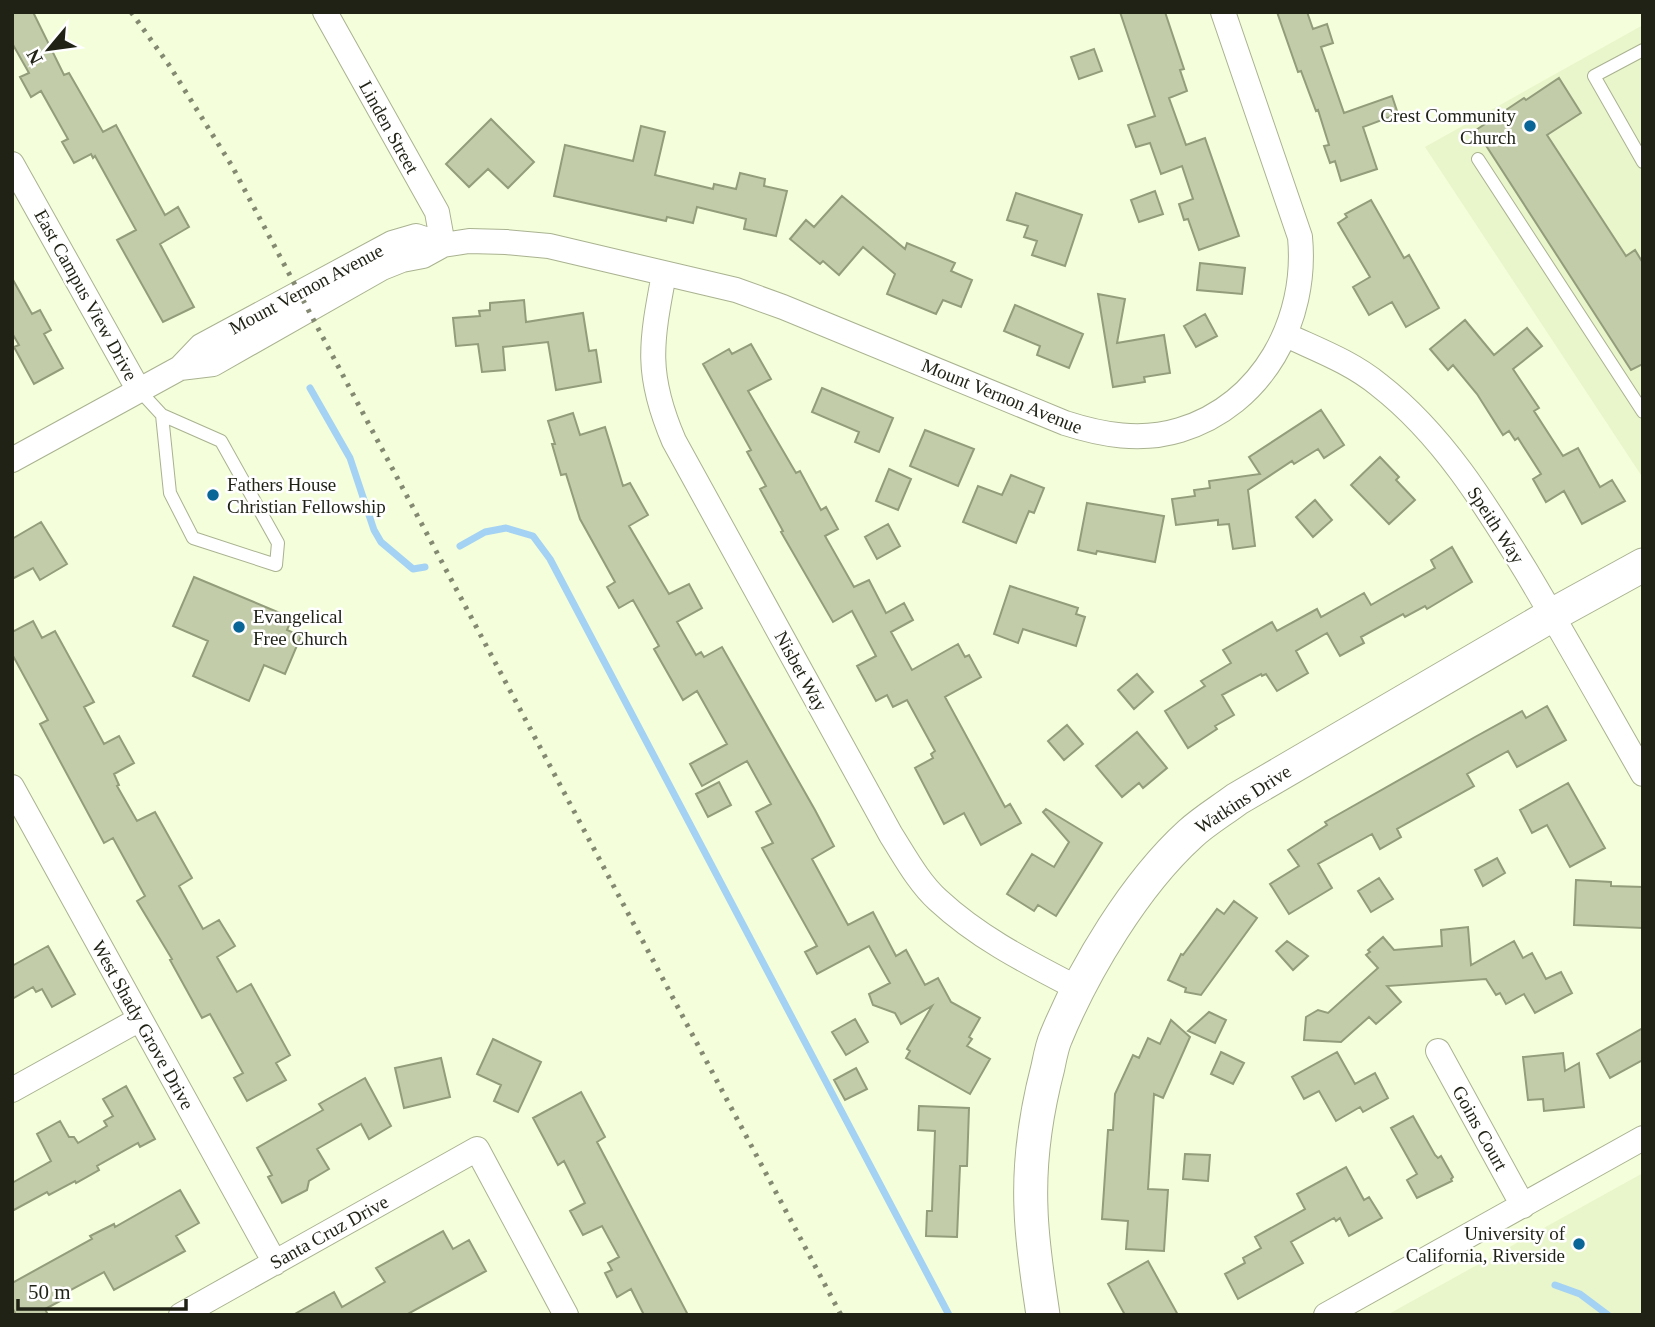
<svg xmlns="http://www.w3.org/2000/svg" width="1655" height="1327" font-family="'Times New Roman',serif">
	<style>
		.built { fill: #e9f5ca }
		.lines { fill: none; stroke-linecap: round; stroke-linejoin: round }
		.stream { stroke: #a4d2f4; stroke-width: 7 }
		.building { fill: #c3cca9; stroke: #939c7b; stroke-width: 2 }
		.service-casing { stroke: #a9b290; stroke-width: 14 }
		.minor-casing { stroke: #a9b290; stroke-width: 26 }
		.secondary-casing { stroke: #a9b290; stroke-width: 35 }
		.service { stroke: #fff; stroke-width: 12 }
		.minor { stroke: #fff; stroke-width: 24 }
		.secondary { stroke: #fff; stroke-width: 33 }
		.rail { stroke: #848a72; stroke-width: 5; stroke-dasharray: 3.5 7; stroke-linecap: butt }
		.poi-dot { fill: #0a6696; stroke: #fff; stroke-width: 2.5 }
		.labels { text-anchor: middle; dominant-baseline: central; stroke-width: 5; stroke-linejoin: round; paint-order: stroke }
		.poi-label { font-size: 19px; fill: #1f2215; stroke: #fff; text-anchor: end }
		.street-label { font-size: 19px; fill: #1f2215; stroke: #fff }
	</style>
	<rect width="100%" height="100%" fill="#f4feda"/>
	<!-- built -->
	<path class="built" d="M1643,25V478L1425,147Z
		M1643,1173V1315H1387Z"/>
	<g class="lines">
		<!-- stream -->
		<path class="stream" d="M310,388L350,458L374,530L381,542L413,569L425,567
			M460,546L485,532L506,528L533,536L550,559L949,1315
			M1555,1285L1580,1294L1608,1315"/>
	</g>
	<!-- building -->
	<path class="building" d="M12,12H33L64,75L69,73L103,132L116,125L165,215L178,207L189,227L160,244L194,307L163,322L117,240L136,230L95,156L93,158L91,154L74,163L62,142L68,139L41,91L31,97L20,77L29,73L12,43Z
		M1120,12H1165L1184,69L1180,70L1187,91L1169,98L1186,145L1205,138L1239,236L1199,250L1188,219L1184,220L1179,204L1193,199L1182,166L1161,174L1150,143L1136,147L1128,125L1155,116Z
		M1277,12H1307L1313,29L1327,24L1333,43L1321,47L1344,113L1392,96L1398,114L1363,127L1377,169L1341,181L1335,161L1330,163L1324,146L1329,145L1318,110L1316,111L1301,71L1298,72Z
		M1094,49L1102,71L1079,79L1071,57Z
		M1559,78L1581,113L1547,135L1626,256L1635,250L1643,263V364L1631,370L1476,130L1524,98L1526,100Z
		M491,119L534,162L508,188L488,169L469,187L446,164Z
		M641,126L665,132L655,175L713,189L714,184L736,189L740,173L765,179L764,186L787,191L776,236L744,229L746,219L697,207L693,223L667,217L666,221L554,196L565,145L633,161Z
		M1155,191L1163,214L1139,222L1131,200Z
		M1016,193L1082,215L1065,266L1032,255L1037,241L1024,237L1028,226L1007,220Z
		M842,196L905,249L907,243L955,263L951,271L972,280L961,307L943,300L936,314L887,294L895,274L863,247L839,275L823,261L820,264L790,239L806,220L814,227Z
		M1371,200L1404,258L1409,255L1439,308L1406,327L1392,302L1369,315L1353,287L1370,277L1338,223L1347,217L1345,214Z
		M1200,263L1245,268L1242,294L1197,290Z
		M12,278L32,314L40,310L51,330L44,334L63,368L34,384L14,347L19,345L12,333Z
		M1098,294L1125,299L1117,343L1164,335L1170,373L1144,377L1145,382L1113,387Z
		M524,300L526,322L583,313L589,351L596,350L601,382L556,390L548,342L503,347L505,370L482,372L478,344L456,346L453,318L480,316L479,311L490,310V303Z
		M1015,305L1083,334L1069,368L1037,355L1040,346L1004,331Z
		M1205,314L1217,336L1196,347L1184,326Z
		M1465,320L1494,355L1527,328L1542,346L1513,369L1539,408L1534,411L1563,456L1578,448L1600,487L1612,480L1625,501L1582,524L1564,491L1546,502L1533,479L1541,474L1518,438L1515,440L1509,431L1503,435L1477,394L1453,365L1448,370L1430,349Z
		M751,344L771,379L748,391L796,473L800,471L821,510L826,507L838,529L825,536L854,587L869,580L886,613L904,603L913,620L891,632L912,670L958,644L965,657L969,655L981,677L945,697L1005,807L1010,804L1021,823L981,845L964,813L944,824L915,768L933,758L931,754L935,751L907,700L893,707L887,695L876,701L857,666L876,656L852,611L833,622L781,532L783,531L760,489L766,486L747,452L751,450L703,364L729,349L732,354Z
		M822,388L893,418L879,452L855,442L859,432L812,412Z
		M1321,410L1344,445L1324,458L1318,449L1294,464L1292,461L1248,490L1255,546L1233,549L1229,524L1218,525V520L1176,525L1172,499L1195,496L1194,490L1210,488L1209,481L1260,474L1249,457Z
		M573,413L580,435L605,427L623,486L630,483L648,515L629,526L669,594L689,584L702,608L677,622L696,655L701,652L704,657L722,647L815,810L834,846L812,859L848,925L873,912L896,956L906,950L925,985L938,978L951,1002L980,1018L969,1037L972,1039L967,1046L990,1059L970,1094L906,1058L910,1051L907,1049L932,1006L901,1024L895,1013L873,1005L869,994L890,983L869,946L817,974L805,952L817,946L762,848L773,843L756,812L771,804L747,761L702,786L690,764L727,744L697,691L683,700L654,649L659,646L633,600L619,608L607,587L615,582L580,519L566,474L561,475L552,444H555L548,421Z
		M925,430L974,449L958,486L910,466Z
		M1380,457L1399,477L1396,480L1415,500L1389,524L1351,485Z
		M889,469L911,479L898,510L876,501Z
		M1011,475L1044,488L1034,513L1029,511L1016,543L963,522L978,486L1002,495Z
		M1315,500L1332,520L1313,537L1296,517Z
		M1087,503L1164,516L1155,562L1097,551L1096,554L1078,550Z
		M41,522L67,564L40,580L33,568L12,579V539Z
		M888,524L900,546L877,559L865,537Z
		M1452,547L1472,582L1427,609L1425,606L1405,617L1403,614L1361,637L1364,643L1340,656L1327,633L1296,651L1308,673L1277,691L1266,674L1262,676L1261,674L1222,695L1234,715L1215,726L1217,729L1188,748L1165,711L1205,686L1201,681L1231,663L1223,650L1272,622L1277,631L1317,609L1321,617L1364,593L1371,605L1435,568L1431,560Z
		M194,577L292,618L287,630L301,636L285,674L264,665L249,701L193,676L208,641L173,626Z
		M1010,586L1078,608L1076,614L1085,617L1076,646L1023,629L1018,643L994,634Z
		M33,621L42,638L55,631L94,702L84,707L104,744L119,736L134,763L114,774L119,785L117,786L137,821L155,812L192,878L179,886L203,929L219,920L235,946L217,957L237,992L251,984L290,1055L276,1063L286,1080L247,1101L234,1078L243,1073L210,1014L202,1018L170,960L172,959L137,901L145,896L113,838L104,843L40,724L48,720L12,654V632Z
		M1137,674L1153,692L1134,709L1118,690Z
		M1547,706L1566,740L1517,767L1508,751L1467,774L1474,786L1397,829L1401,837L1380,849L1372,834L1318,864L1332,888L1289,914L1270,884L1299,866L1288,850L1327,825L1325,822L1475,737L1522,711L1526,718Z
		M1067,725L1083,744L1064,760L1048,741Z
		M1137,732L1167,768L1143,788L1139,783L1122,797L1096,766Z
		M719,782L731,805L708,817L696,794Z
		M1568,783L1605,848L1570,867L1547,825L1532,833L1520,810Z
		M1046,809L1102,843L1056,916L1038,905L1034,911L1007,894L1032,854L1054,867L1069,842L1043,812Z
		M1497,858L1505,873L1483,886L1475,870Z
		M1379,878L1393,899L1371,912L1358,891Z
		M1576,880L1611,882V886L1643,887V928L1574,925Z
		M1234,901L1257,918L1201,995L1185,992L1186,988L1168,980L1181,954L1183,955L1217,909L1224,914Z
		M1468,927L1471,965L1514,941L1523,958L1532,953L1546,979L1561,972L1572,993L1535,1013L1524,994L1506,1004L1500,993L1496,995L1486,979L1387,986L1401,1002L1376,1024L1369,1017L1341,1042L1304,1040L1306,1017L1318,1010L1328,1013L1378,968L1366,955L1370,952L1368,950L1383,937L1394,950L1442,946L1441,930Z
		M1287,941L1308,956L1293,970L1276,951Z
		M48,946L75,994L52,1007L42,989L36,992L33,987L12,999V966Z
		M1209,1012L1226,1020L1215,1043L1188,1031Z
		M855,1019L868,1042L846,1055L832,1032Z
		M1171,1020L1190,1037L1163,1098L1154,1094L1148,1189L1168,1190L1164,1251L1126,1249L1128,1221L1102,1219L1108,1130H1113L1115,1094L1133,1055L1139,1058L1148,1038L1160,1044Z
		M1643,1028V1060L1610,1078L1597,1054Z
		M493,1039L541,1062L518,1112L494,1101L501,1085L477,1074Z
		M1221,1052L1244,1063L1233,1084L1211,1074Z
		M1337,1052L1355,1084L1375,1073L1388,1098L1363,1112L1360,1107L1336,1121L1319,1091L1304,1099L1292,1077Z
		M1563,1053L1565,1071L1579,1063L1584,1107L1544,1111L1543,1099L1528,1100L1523,1057Z
		M441,1058L450,1097L404,1108L395,1068Z
		M856,1068L867,1089L845,1100L834,1080Z
		M365,1078L391,1126L369,1139L361,1124L317,1149L329,1169L309,1181L307,1190L282,1203L268,1177L272,1175L257,1148L323,1110L319,1104Z
		M126,1086L155,1139L140,1147L138,1143L97,1166L99,1170L76,1183L75,1181L49,1195L47,1192L12,1211V1183L51,1161L37,1134L60,1121L69,1137H74L78,1143L107,1126L104,1121L113,1116L103,1099Z
		M581,1092L605,1137L597,1142L688,1315H644L631,1289L617,1297L605,1273L612,1270L608,1263L619,1257L602,1226L583,1235L570,1211L585,1203L564,1161L558,1165L533,1118Z
		M919,1106L969,1108L967,1166H960L957,1237L926,1236L927,1211H932L935,1131L918,1130Z
		M1413,1116L1435,1155L1438,1158L1441,1156L1453,1177L1451,1179L1452,1181L1417,1198L1407,1180L1417,1174L1391,1128Z
		M1185,1154L1210,1155L1208,1181L1183,1179Z
		M1346,1167L1364,1200L1369,1197L1382,1218L1349,1236L1340,1218L1336,1221L1334,1218L1291,1242L1303,1263L1238,1299L1225,1274L1245,1263L1243,1258L1261,1248L1255,1237L1305,1209L1297,1194Z
		M180,1190L199,1223L176,1236L185,1251L114,1290L104,1272L65,1293L68,1297L45,1309L48,1315H16L12,1307V1283L92,1239L90,1236L114,1224L115,1227Z
		M443,1231L453,1249L469,1240L486,1271L406,1315H293L334,1292L342,1307L385,1282L376,1268Z
		M1148,1261L1178,1315H1125L1108,1284Z"/>
	<g class="lines">
		<!-- service casing -->
		<g class="service-casing">
			<path id="service" d="M1643,50L1594,76L1643,162
				M1478,159L1643,412
				M138,389L162,415L170,493L193,538L276,565L278,543L221,441L162,415"/>
		</g>
		<!-- minor casing -->
		<g class="minor-casing">
			<path id="minor" d="M325,12L437,212L443,245
				M12,164L138,389
				M664,274C651,343 645,374 674,441L891,835C905,857 919,883 938,900C980,939 1029,963 1079,989
				M1286,335C1318,350 1351,362 1379,385C1442,434 1485,504 1526,571C1566,638 1604,706 1643,774
				M180,368L213,364L382,268L402,260L423,256L443,245L469,241L506,242L549,246L736,290L783,307L1065,423C1102,435 1141,442 1180,430C1263,405 1308,320 1300,237L1223,12
				M12,460L180,368L201,346L392,243L416,236L443,245
				M12,787L275,1263
				M1438,1051L1523,1206
				M12,1090L140,1019
				M181,1315L477,1149L566,1315
				M1326,1315L1643,1138"/>
		</g>
		<!-- secondary casing -->
		<g class="secondary-casing">
			<path id="secondary" d="M1043,1315C1038,1280 1032,1245 1031,1209C1029,1162 1036,1113 1048,1067C1050,1057 1052,1046 1056,1037C1084,969 1135,884 1190,834C1204,821 1221,811 1237,799L1552,615L1643,565"/>
		</g>
		<!-- service -->
		<use href="#service" class="service"/>
		<!-- minor -->
		<use href="#minor" class="minor"/>
		<!-- secondary -->
		<use href="#secondary" class="secondary"/>
		<!-- rail -->
		<path class="rail" d="M131,12L169,65L232,166L841,1315"/>
	</g>
	<!-- markers -->
	<g class="poi-dot">
		<circle cx="1530" cy="126" r="7"/>
		<circle cx="213" cy="495" r="7"/>
		<circle cx="239" cy="627" r="7"/>
		<circle cx="1579" cy="1244" r="7"/>
	</g>
	<g class="labels">
		<!-- poi labels -->
		<g class="poi-label">
			<text x="1516" y="115">Crest Community<tspan x="1516" dy="22">Church</tspan></text>
			<text x="227" y="484" text-anchor="start">Fathers House<tspan x="227" dy="22">Christian Fellowship</tspan></text>
			<text x="253" y="616" text-anchor="start">Evangelical<tspan x="253" dy="22">Free Church</tspan></text>
			<text x="1565" y="1233">University of<tspan x="1565" dy="22">California, Riverside</tspan></text>
		</g>
		<!-- street labels -->
		<g class="street-label">
			<text transform="translate(389 127) rotate(61)">Linden Street</text>
			<text transform="translate(306 289) rotate(-28)">Mount Vernon Avenue</text>
			<text transform="translate(86 295) rotate(61)">East Campus View Drive</text>
			<text transform="translate(1002 396) rotate(22)">Mount Vernon Avenue</text>
			<text transform="translate(1496 525) rotate(57)">Speith Way</text>
			<text transform="translate(801 671) rotate(61)">Nisbet Way</text>
			<text transform="translate(1243 799) rotate(-33)">Watkins Drive</text>
			<text transform="translate(143 1025) rotate(61)">West Shady Grove Drive</text>
			<text transform="translate(1480 1128) rotate(61)">Goins Court</text>
			<text transform="translate(329 1232) rotate(-29)">Santa Cruz Drive</text>
		</g>
	</g>
	<!-- border -->
	<rect width="1655" height="1327" fill="none" stroke="#1f2215" stroke-width="28"/>
	<!-- north arrow -->
	<g transform="translate(49 49) rotate(241)" stroke="#ffffff" stroke-width="5" paint-order="stroke">
	<path d="M0-5L12 26L0 18L-12 26Z" fill="#1f2215"/>
	<text y="-10" font-size="19" font-weight="bold" text-anchor="middle" fill="#1f2215">N</text>
	</g>
	<!-- scale -->
	<path d="M18 1299v10h168v-10" fill="none" stroke="#1f2215" stroke-width="3.5"/>
	<text x="28" y="1299" font-size="21" fill="#1f2215" stroke="#ffffff" stroke-width="5" paint-order="stroke">50 m</text>
</svg>
